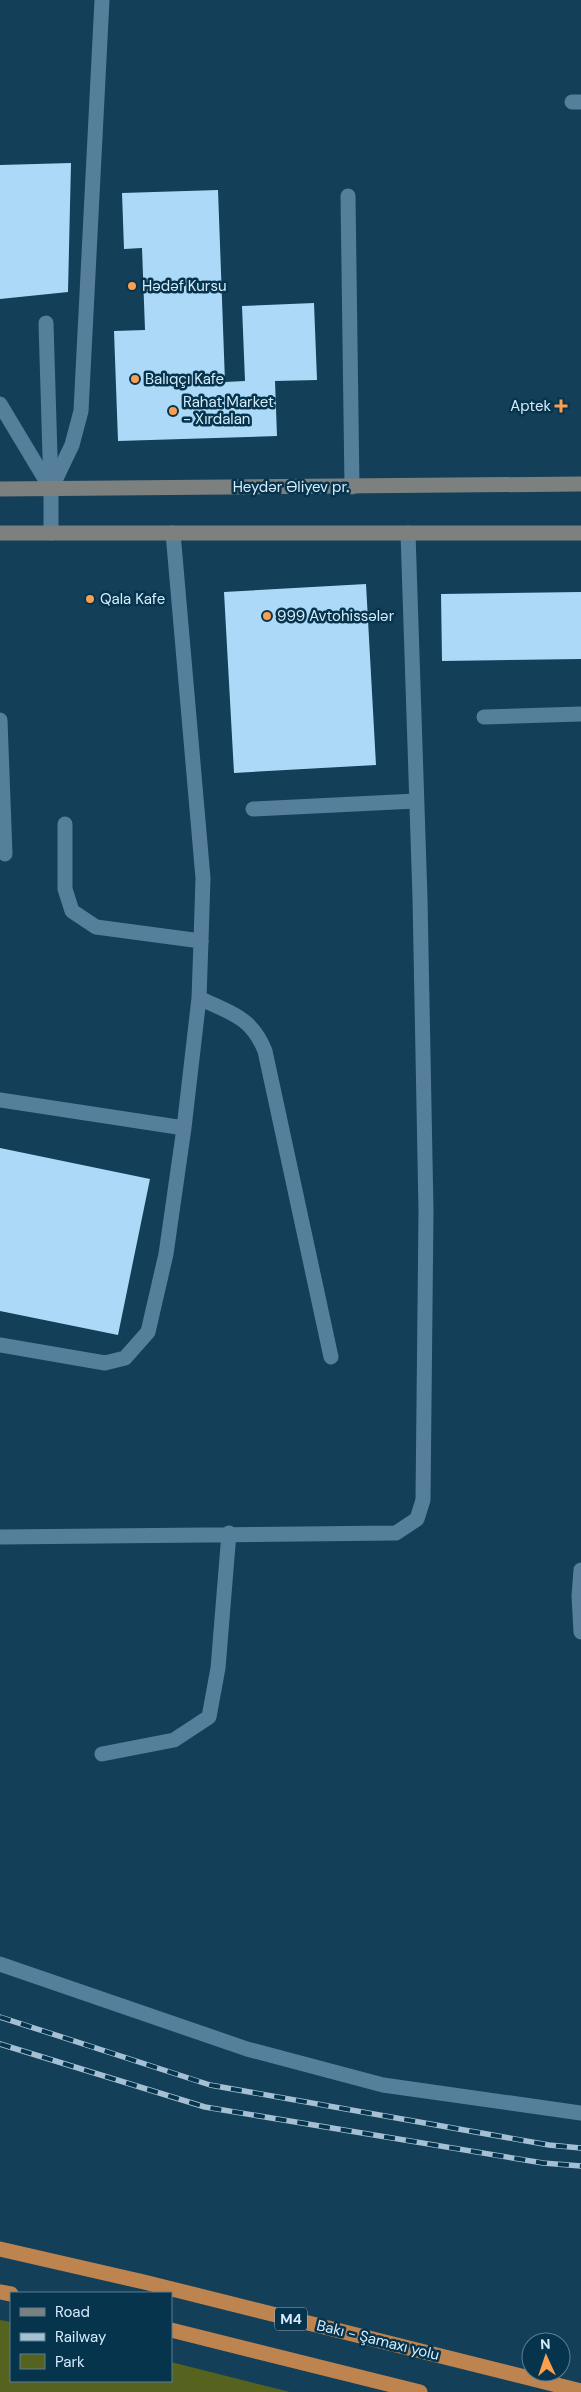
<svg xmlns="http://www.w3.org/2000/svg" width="581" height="2392" font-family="'DM Sans',sans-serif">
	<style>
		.green { fill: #56631e }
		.building { fill: #acd9f8 }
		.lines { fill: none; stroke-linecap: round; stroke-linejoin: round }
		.service { stroke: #557f9b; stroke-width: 15 }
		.minor { stroke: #557f9b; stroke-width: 15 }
		.secondary { stroke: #7c817f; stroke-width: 15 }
		.trunk { stroke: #be8450; stroke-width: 15 }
		.rail-casing { stroke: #a4c0d2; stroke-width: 5.5 }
		.rail { stroke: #07344d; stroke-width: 4; stroke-dasharray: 11; stroke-linecap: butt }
		.poi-dot { fill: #fa9f4f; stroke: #07344d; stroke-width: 2 }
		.labels { text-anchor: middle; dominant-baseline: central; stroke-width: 5; stroke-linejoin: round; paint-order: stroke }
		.shield { fill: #07344d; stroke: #98b5c8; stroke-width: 1 }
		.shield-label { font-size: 14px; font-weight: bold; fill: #d6ecfc }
		.poi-label { font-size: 15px; fill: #d6ecfc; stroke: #07344d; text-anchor: start }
		.street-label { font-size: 15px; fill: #d6ecfc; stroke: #07344d }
	</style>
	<rect width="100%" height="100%" fill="#143f58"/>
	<!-- green -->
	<path class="green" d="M0,2320L11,2322V2381H171V2362L290,2392H0Z"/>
	<!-- building -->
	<path class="building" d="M71,163L68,292L0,299V165Z
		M218,190L225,382L245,381L242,306L314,303L317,380L275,381L277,436L118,441L114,331L145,330L142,248L124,249L122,193Z
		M366,584L376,765L234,773L224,592Z
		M581,592V659L442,661L441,594Z
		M0,1148L150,1179L118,1335L0,1311Z"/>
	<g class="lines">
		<!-- service -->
		<path class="service" d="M46,323L51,489
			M484,717L581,714
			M253,809L416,801
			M199,998C230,1013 251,1016 265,1051L331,1357
			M0,1100L184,1128
			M0,1345L105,1363L125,1358L148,1332L166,1254L184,1128L199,998L201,941
			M581,1570L579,1596L581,1632"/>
		<!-- minor -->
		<path class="minor" d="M572,102H581
			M348,196L352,487
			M0,404L51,489
			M51,533V489L72,445L81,411L102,0
			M0,720L5,854
			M65,824V889L72,911L96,927L201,941L203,878L173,533
			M0,1537L396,1533L417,1519L423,1500L426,1211L420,898L408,533
			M102,1754L174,1740L209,1717L218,1668L229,1533
			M0,1964L247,2049L383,2085L581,2113"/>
		<!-- secondary -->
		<path class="secondary" d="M0,489L581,484
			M0,533H581"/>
		<!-- trunk -->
		<path class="trunk" d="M0,2249L144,2282L581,2391
			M0,2292L11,2294
			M171,2330L420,2392"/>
		<!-- rail casing -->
		<g class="rail-casing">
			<path id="rail" d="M0,2017L210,2085L549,2145L581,2148
				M0,2044L205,2107L543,2163L581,2166"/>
		</g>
		<!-- rail -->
		<use href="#rail" class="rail"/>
	</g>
	<!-- markers -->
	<g class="poi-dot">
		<circle cx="132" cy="286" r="5"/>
		<circle cx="135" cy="379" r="5"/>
		<path d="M558.5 398.5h5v5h5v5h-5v5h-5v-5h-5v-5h5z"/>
		<circle cx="173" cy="411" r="5"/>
		<circle cx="90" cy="599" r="5"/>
		<circle cx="267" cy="616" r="5"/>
	</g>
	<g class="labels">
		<!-- shield labels -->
		<rect class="shield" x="275" y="2307.5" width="32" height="23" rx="4"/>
		<g class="shield-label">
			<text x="291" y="2319">M4</text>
		</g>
		<!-- poi labels -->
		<g class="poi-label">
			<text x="142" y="286">Hədəf Kursu</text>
			<text x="145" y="379">Balıqçı Kafe</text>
			<text x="183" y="402">Rahat Market<tspan x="183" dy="17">- Xırdalan</tspan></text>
			<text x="551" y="406" text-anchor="end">Aptek</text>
			<text x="100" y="599">Qala Kafe</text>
			<text x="277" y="616">999 Avtohissələr</text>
		</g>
		<!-- street labels -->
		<g class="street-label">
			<text x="291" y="487">Heydər Əliyev pr.</text>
			<text transform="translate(378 2340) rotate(14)">Bakı - Şamaxı yolu</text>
		</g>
	</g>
	<!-- legend -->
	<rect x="10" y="2292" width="162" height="90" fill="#07344d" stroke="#5a7e93"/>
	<rect x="20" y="2308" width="25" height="8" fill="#7c817f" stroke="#5a7e93"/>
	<text x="55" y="2317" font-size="15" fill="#d6ecfc">Road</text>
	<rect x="20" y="2333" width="25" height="8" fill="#a4c0d2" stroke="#5a7e93"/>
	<text x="55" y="2342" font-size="15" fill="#d6ecfc">Railway</text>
	<rect x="20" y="2354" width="25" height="15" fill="#56631e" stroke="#5a7e93"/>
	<text x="55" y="2367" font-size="15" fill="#d6ecfc">Park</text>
	<!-- north arrow -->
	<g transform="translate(546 2357) rotate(357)"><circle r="24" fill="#07344d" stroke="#5a7e93"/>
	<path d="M0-4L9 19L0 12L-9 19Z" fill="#fa9f4f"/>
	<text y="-8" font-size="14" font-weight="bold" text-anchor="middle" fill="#d6ecfc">N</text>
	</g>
</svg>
